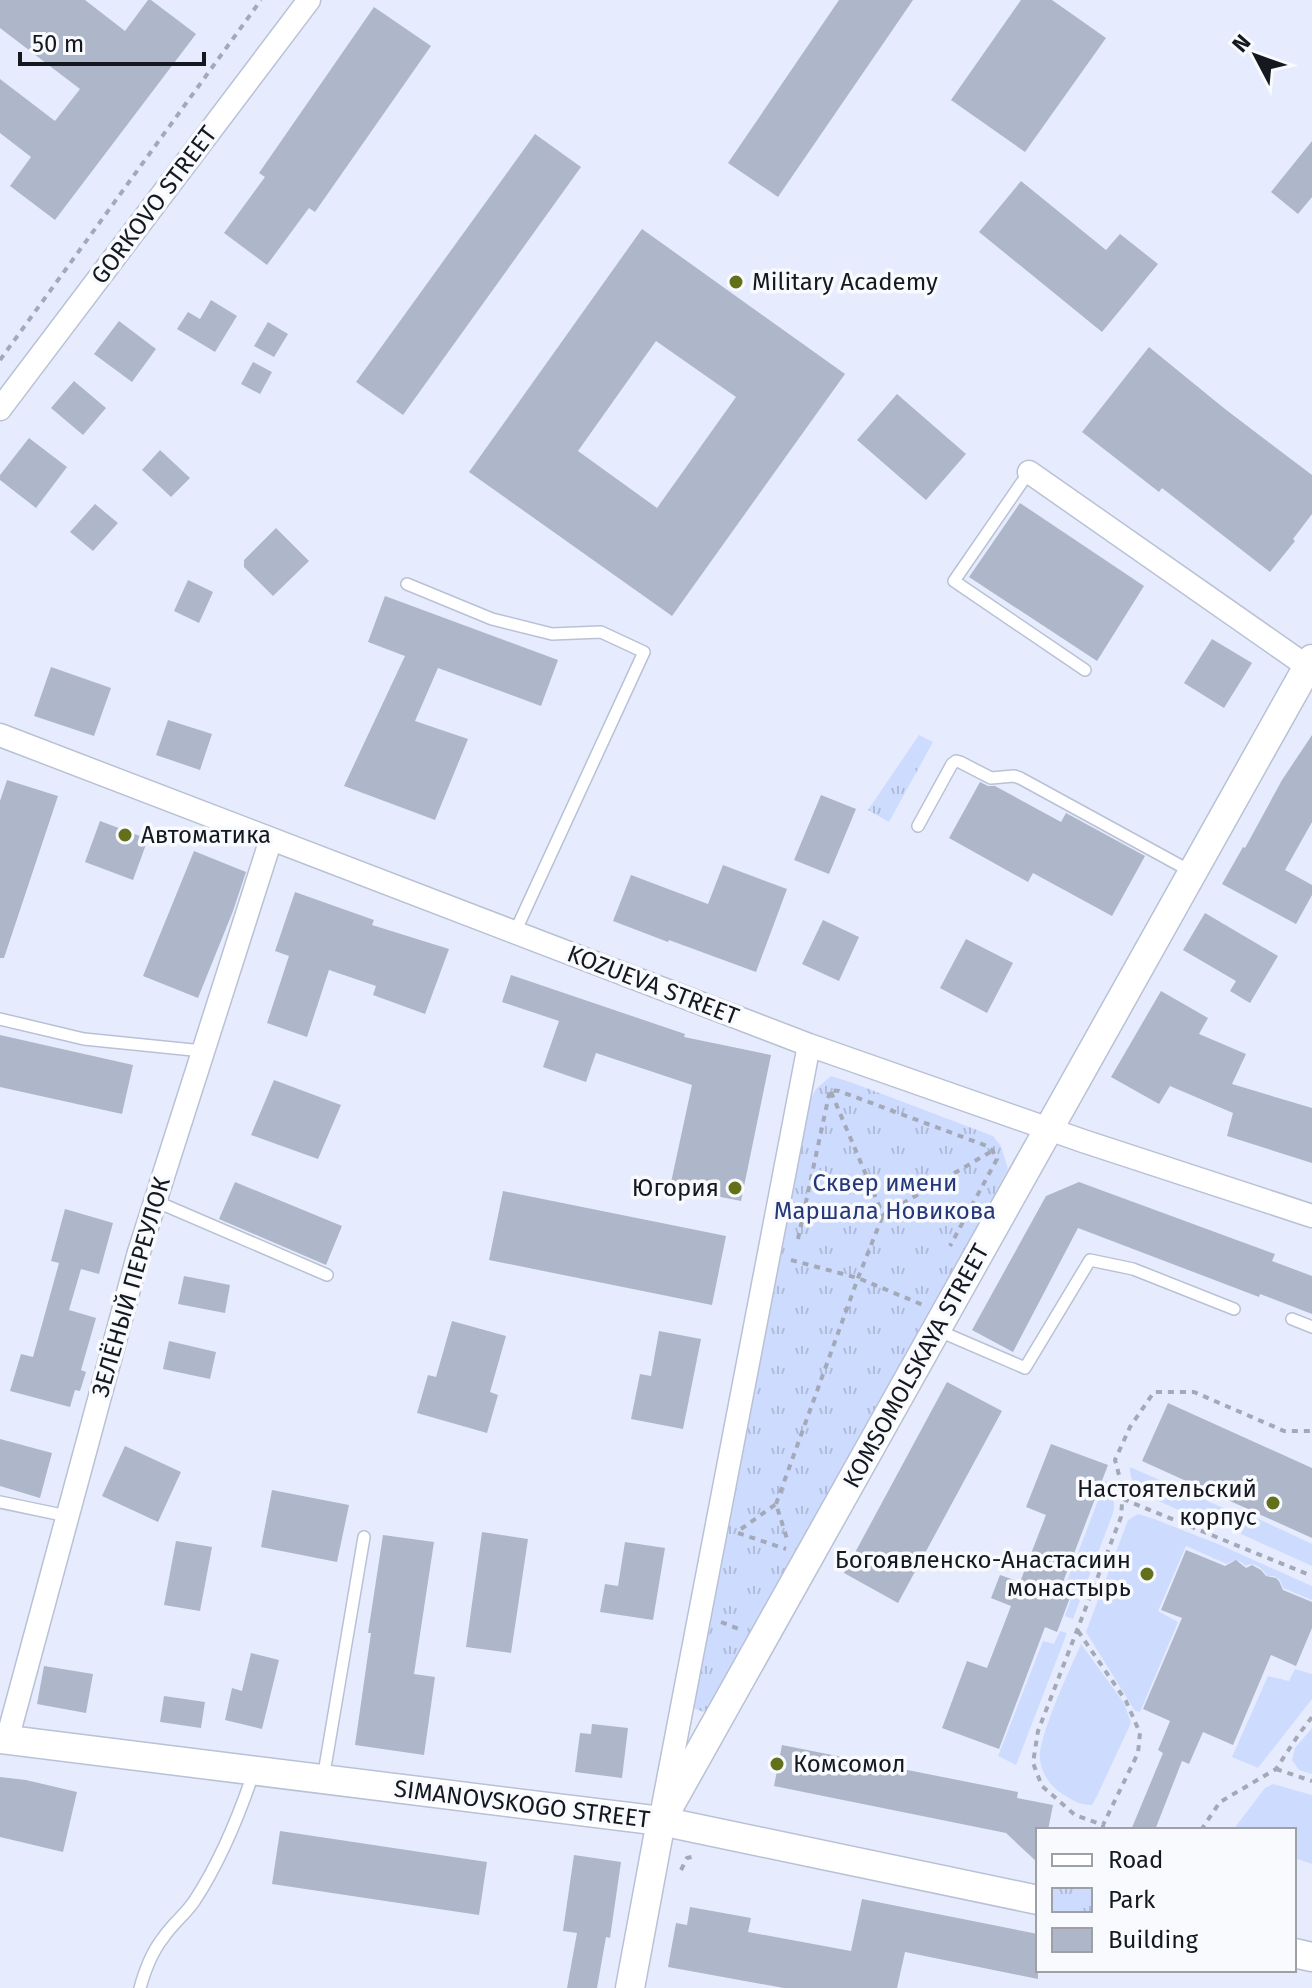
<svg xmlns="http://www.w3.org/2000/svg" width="1312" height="1988" font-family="'Fira Sans',sans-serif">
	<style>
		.grass { fill: #cddbfe }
		.park { fill: url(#park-tufts) }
		.building { fill: #aeb6c9; fill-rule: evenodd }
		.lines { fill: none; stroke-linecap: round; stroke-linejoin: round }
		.service-casing { stroke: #b9c1d5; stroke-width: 14 }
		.minor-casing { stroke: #b9c1d5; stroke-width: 25 }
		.tertiary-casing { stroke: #b9c1d5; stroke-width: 31 }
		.path { stroke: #a4a9b7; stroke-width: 4; stroke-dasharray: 6 6; stroke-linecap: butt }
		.service { stroke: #fff; stroke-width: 11 }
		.minor { stroke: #fff; stroke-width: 22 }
		.tertiary { stroke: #fff; stroke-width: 28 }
		.poi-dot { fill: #63701a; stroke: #f8fafe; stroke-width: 3 }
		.labels { text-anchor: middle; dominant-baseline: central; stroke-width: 7; stroke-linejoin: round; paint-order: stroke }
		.street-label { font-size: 24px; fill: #15181f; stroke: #f8fafe }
		.poi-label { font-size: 24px; fill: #15181f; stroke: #f8fafe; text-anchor: start }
		.park-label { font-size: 24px; fill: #253879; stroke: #f8fafe }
	</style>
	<defs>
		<pattern id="park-tufts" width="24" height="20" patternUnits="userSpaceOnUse" patternTransform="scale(2)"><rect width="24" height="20" fill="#cddbfe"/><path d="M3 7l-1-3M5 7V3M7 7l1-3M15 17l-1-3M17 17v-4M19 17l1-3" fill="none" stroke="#afbbd9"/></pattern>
	</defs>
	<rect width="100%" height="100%" fill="#e6ecfd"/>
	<!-- grass -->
	<path class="grass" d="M1130,1467L1228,1510L1220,1527C1200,1518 1148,1500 1135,1485C1131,1479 1130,1474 1130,1467Z
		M1106,1480C1112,1491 1116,1501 1113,1513L1073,1619L1065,1616L1073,1593L1064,1589Z
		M1138,1514L1154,1519L1218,1544L1312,1586V1600L1283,1588L1280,1580L1274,1576H1267C1262,1568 1254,1561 1245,1566C1241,1559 1233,1560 1227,1564L1186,1546L1158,1611L1178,1622L1140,1712L1135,1711L1086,1632L1128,1520Z
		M1250,1515L1312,1544V1566L1241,1534Z
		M1060,1631L1067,1633L1016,1765L998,1756L1043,1641L1054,1644Z
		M1081,1644L1124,1703L1131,1723L1097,1796L1092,1805C1080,1805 1074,1801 1064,1795C1051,1787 1042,1775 1040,1760C1037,1739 1071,1667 1081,1644Z
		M1295,1669L1312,1674V1699L1258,1768L1232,1757L1268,1676L1289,1681Z
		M1312,1728V1774L1299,1770L1292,1760L1295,1748Z
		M1273,1784L1312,1795V1864L1294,1858V1830H1233L1265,1788Z"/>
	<!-- park -->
	<path class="park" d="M919,735L933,742L889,822L868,810Z
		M831,1076L853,1083L993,1136L1001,1146L1008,1169L712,1715L690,1707L809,1102L816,1089Z"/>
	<!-- building -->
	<path class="building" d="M0,0H85L125,31L148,0H151L196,34L55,220L10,186L31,157L0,133V79L55,121L80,89L0,28Z
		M839,0H913L778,197L728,163Z
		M1021,0H1052L1106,38L1025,152L951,100Z
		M374,7L431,46L315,212L309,208L267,265L224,233L265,177L259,173Z
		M535,134L581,167L403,415L356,382Z
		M1312,141V197L1298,214L1271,192Z
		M1021,181L1106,250L1120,234L1158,264L1102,332L979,232Z
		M642,229L845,374L672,616L469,472ZM656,341L736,397L657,508L578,451Z
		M211,300L237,316L215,352L177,329L188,312L200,319Z
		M119,321L156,349L132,382L94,354Z
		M268,322L288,334L274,357L254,346Z
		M1149,347L1225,409L1312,475V514L1293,539L1295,541L1270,572L1162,488L1159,492L1082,432Z
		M253,362L272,372L260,394L241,384Z
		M74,381L106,408L83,435L51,408Z
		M897,394L966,454L926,500L857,440Z
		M29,438L67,467L36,508L0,480V475Z
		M160,450L190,478L171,497L142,470Z
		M1020,503L1144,586L1097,661L969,577Z
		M95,504L118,523L93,551L70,532Z
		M276,528L309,561L273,596L244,567V560Z
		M188,580L213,592L199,623L174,611Z
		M385,596L558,660L541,706L438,668L415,721L468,739L435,820L344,786L405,656L368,642Z
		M1212,639L1252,663L1224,708L1184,683Z
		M51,667L111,688L94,736L34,716Z
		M168,720L212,734L200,770L156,755Z
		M1312,735V822L1285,870L1312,885V895L1296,924L1222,884L1243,847L1245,848L1282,780Z
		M7,780L58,796L4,958H0V801Z
		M980,782L988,786H995L1061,822L1066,813L1145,856L1112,916L1033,873L1028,882L949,838Z
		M821,795L856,809L829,874L794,860Z
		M100,821L148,839L133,880L85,862Z
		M194,851L246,872L233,911L198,998L143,976Z
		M723,865L787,889L756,972L669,940L668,942L613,921L631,875L708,904Z
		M295,892L374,920L372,925L449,949L425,1014L373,995L376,986L329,970L307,1037L267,1023L289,956L275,951Z
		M1205,913L1278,956L1250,1003L1230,991L1236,981L1183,950Z
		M823,920L859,937L839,981L802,964Z
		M966,939L1013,963L987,1013L940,988Z
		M511,975L685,1034L684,1037L771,1055L741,1201L670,1187L692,1085L596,1053L586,1082L543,1067L559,1021L502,1002Z
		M1161,991L1208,1018L1199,1034L1246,1054L1232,1084L1312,1108V1163L1227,1136L1233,1113L1170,1086L1159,1104L1111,1077Z
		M0,1035L133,1065L122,1114L0,1087Z
		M274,1080L341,1105L318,1159L251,1135Z
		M235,1182L342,1226L326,1265L219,1219Z
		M1079,1182L1275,1254L1272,1261L1312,1276V1314L1260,1294L1259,1297L1078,1228L1013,1352L972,1330L1046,1196Z
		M503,1191L726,1236L712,1305L489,1260Z
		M65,1209L113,1223L99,1274L81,1269L69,1310L96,1318L81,1370L86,1372L80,1391L75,1390L70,1407L10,1391L21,1354L33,1357L59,1263L51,1261Z
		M184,1276L230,1285L225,1313L178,1304Z
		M452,1321L506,1336L490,1392L498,1395L487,1433L417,1413L428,1375L436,1377Z
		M659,1331L701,1339L683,1429L631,1419L640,1374L651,1376Z
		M169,1341L216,1352L210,1379L163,1369Z
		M947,1382L1002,1411L898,1603L844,1573Z
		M1168,1403L1312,1468V1538L1142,1461Z
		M0,1439L52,1453L40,1498L0,1486Z
		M1051,1444L1108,1465L1060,1590L1071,1595L1057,1632L1045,1627L999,1749L942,1728L967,1661L987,1668L1011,1606L991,1598L1000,1575L1020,1582L1046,1515L1026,1507Z
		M125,1446L181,1472L158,1522L102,1496Z
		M272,1490L349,1505L337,1562L261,1547Z
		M482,1532L528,1539L511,1653L466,1647Z
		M383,1535L434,1542L414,1674L435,1677L424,1755L355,1745L371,1633H368Z
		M176,1541L212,1547L200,1611L164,1605Z
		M625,1542L665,1548L653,1620L600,1612L605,1584L618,1586Z
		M1186,1550L1225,1566L1236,1560L1246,1568L1252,1565L1261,1570L1266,1576L1276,1578L1279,1581L1283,1590L1312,1602V1628L1296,1666L1271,1655L1233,1745L1203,1732L1189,1764L1182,1761L1155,1830H1131L1163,1753L1158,1750L1170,1721L1143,1709L1182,1618L1161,1610Z
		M251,1653L279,1660L262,1729L225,1720L232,1688L242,1691Z
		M44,1666L93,1674L86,1713L37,1704Z
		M164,1696L205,1702L201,1728L160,1722Z
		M592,1724L628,1728L622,1778L575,1772L580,1733L591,1734Z
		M782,1745L1018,1792L1017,1798L1053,1805L1048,1830H1038V1863L1006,1833L774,1786Z
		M0,1777L26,1780L77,1792L63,1852L0,1837Z
		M280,1831L487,1862L479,1915L272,1884Z
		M574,1855L621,1862L610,1938L606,1937L597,1988H567L577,1933L563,1931Z
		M862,1899L1038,1934V1979L905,1952L897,1988H784L668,1967L676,1923L687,1925L690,1907L751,1918L748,1932L851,1951Z"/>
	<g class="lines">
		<!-- service casing -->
		<g class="service-casing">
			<path id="service" d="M1029,472L954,581L1085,670
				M407,584L492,619L552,634L601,632L644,652L515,932
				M918,826L952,764L956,761L960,762L991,778L1014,776L1020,778L1192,872
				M0,1019L84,1039L203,1051
				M155,1201L327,1275
				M1292,1319L1312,1327
				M937,1330L1025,1368L1090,1260L1133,1269L1234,1309
				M0,1502L67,1516
				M323,1779L364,1537
				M140,1988C145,1970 151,1953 163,1938C172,1924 186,1914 195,1900C221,1860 239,1816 254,1771"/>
		</g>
		<!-- minor casing -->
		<g class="minor-casing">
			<path id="minor" d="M0,409L309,0
				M1029,472L1308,667
				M0,735L809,1045L1083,1141L1312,1216
				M7,1740L139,1252L271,839
				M663,1806L809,1045"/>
		</g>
		<!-- tertiary casing -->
		<g class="tertiary-casing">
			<path id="tertiary" d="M0,1739L661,1821L1038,1900
				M1294,1953L1312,1957
				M630,1988L661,1821L1312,659"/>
		</g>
		<!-- path -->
		<path class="path" d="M0,360L261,0
			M831,1092L883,1215L992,1151
			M798,1239L830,1090L839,1091L987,1146L992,1150L997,1159L950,1246
			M791,1260L858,1278L923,1305
			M1123,1499L1312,1576
			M776,1504L858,1278L883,1215
			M741,1529L776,1504L788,1542
			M738,1533L786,1549
			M721,1622L739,1629
			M1078,1631L1126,1701L1140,1733L1138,1753L1103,1825
			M1276,1769L1312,1781
			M1103,1830V1825L1075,1815L1042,1786L1033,1763L1038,1731L1121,1517L1123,1490L1115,1460L1130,1427L1154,1392H1194L1284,1431H1311L1312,1428
			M1201,1830L1220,1802L1276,1769L1299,1734L1312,1717
			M681,1870L687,1858L696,1856"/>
		<!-- service -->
		<use href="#service" class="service"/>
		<!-- minor -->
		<use href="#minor" class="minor"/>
		<!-- tertiary -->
		<use href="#tertiary" class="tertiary"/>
	</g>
	<!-- markers -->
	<g class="poi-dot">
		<circle cx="736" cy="282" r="8"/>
		<circle cx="125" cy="835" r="8"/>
		<circle cx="735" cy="1188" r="8"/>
		<circle cx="1273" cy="1503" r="8"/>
		<circle cx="1147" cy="1574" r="8"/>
		<circle cx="777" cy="1764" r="8"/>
	</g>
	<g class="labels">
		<!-- street labels -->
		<g class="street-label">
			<text transform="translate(154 205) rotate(-53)">GORKOVO STREET</text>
			<text transform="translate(653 985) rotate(21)">KOZUEVA STREET</text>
			<text transform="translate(131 1287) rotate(-74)">ЗЕЛЁНЫЙ ПЕРЕУЛОК</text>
			<text transform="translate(916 1366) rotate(-61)">KOMSOMOLSKAYA STREET</text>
			<text transform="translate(522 1804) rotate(7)">SIMANOVSKOGO STREET</text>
		</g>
		<!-- poi labels -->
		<g class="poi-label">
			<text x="752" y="282">Military Academy</text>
			<text x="141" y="835">Автоматика</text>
			<text x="719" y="1188" text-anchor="end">Югория</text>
			<text x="1257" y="1489" text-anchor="end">Настоятельский<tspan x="1257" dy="28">корпус</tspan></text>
			<text x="1131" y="1560" text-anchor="end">Богоявленско-Анастасиин<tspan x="1131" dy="28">монастырь</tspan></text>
			<text x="793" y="1764">Комсомол</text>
		</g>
		<!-- park labels -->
		<g class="park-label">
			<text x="885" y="1183">Сквер имени<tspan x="885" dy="28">Маршала Новикова</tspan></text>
		</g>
	</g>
	<!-- legend -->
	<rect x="1036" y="1828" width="260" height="144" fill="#f8fafe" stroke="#9da0a5" stroke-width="2"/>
	<rect x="1052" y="1854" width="40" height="12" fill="#ffffff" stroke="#9da0a5" stroke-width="2"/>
	<text x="1108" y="1868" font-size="24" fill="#15181f">Road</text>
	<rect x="1052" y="1888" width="40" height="24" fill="url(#park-tufts)" stroke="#9da0a5" stroke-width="2"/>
	<text x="1108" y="1908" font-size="24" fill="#15181f">Park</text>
	<rect x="1052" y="1928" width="40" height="24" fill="#aeb6c9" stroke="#9da0a5" stroke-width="2"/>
	<text x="1108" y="1948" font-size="24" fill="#15181f">Building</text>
	<!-- north arrow -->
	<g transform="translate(1256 56) rotate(311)" stroke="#f8fafe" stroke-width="6" paint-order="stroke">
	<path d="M0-6L14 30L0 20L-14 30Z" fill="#15181f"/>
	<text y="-12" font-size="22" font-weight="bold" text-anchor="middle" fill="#15181f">N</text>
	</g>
	<!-- scale -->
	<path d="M20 52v12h184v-12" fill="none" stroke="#15181f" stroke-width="4"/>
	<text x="32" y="52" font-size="24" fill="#15181f" stroke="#f8fafe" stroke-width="6" paint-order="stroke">50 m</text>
</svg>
